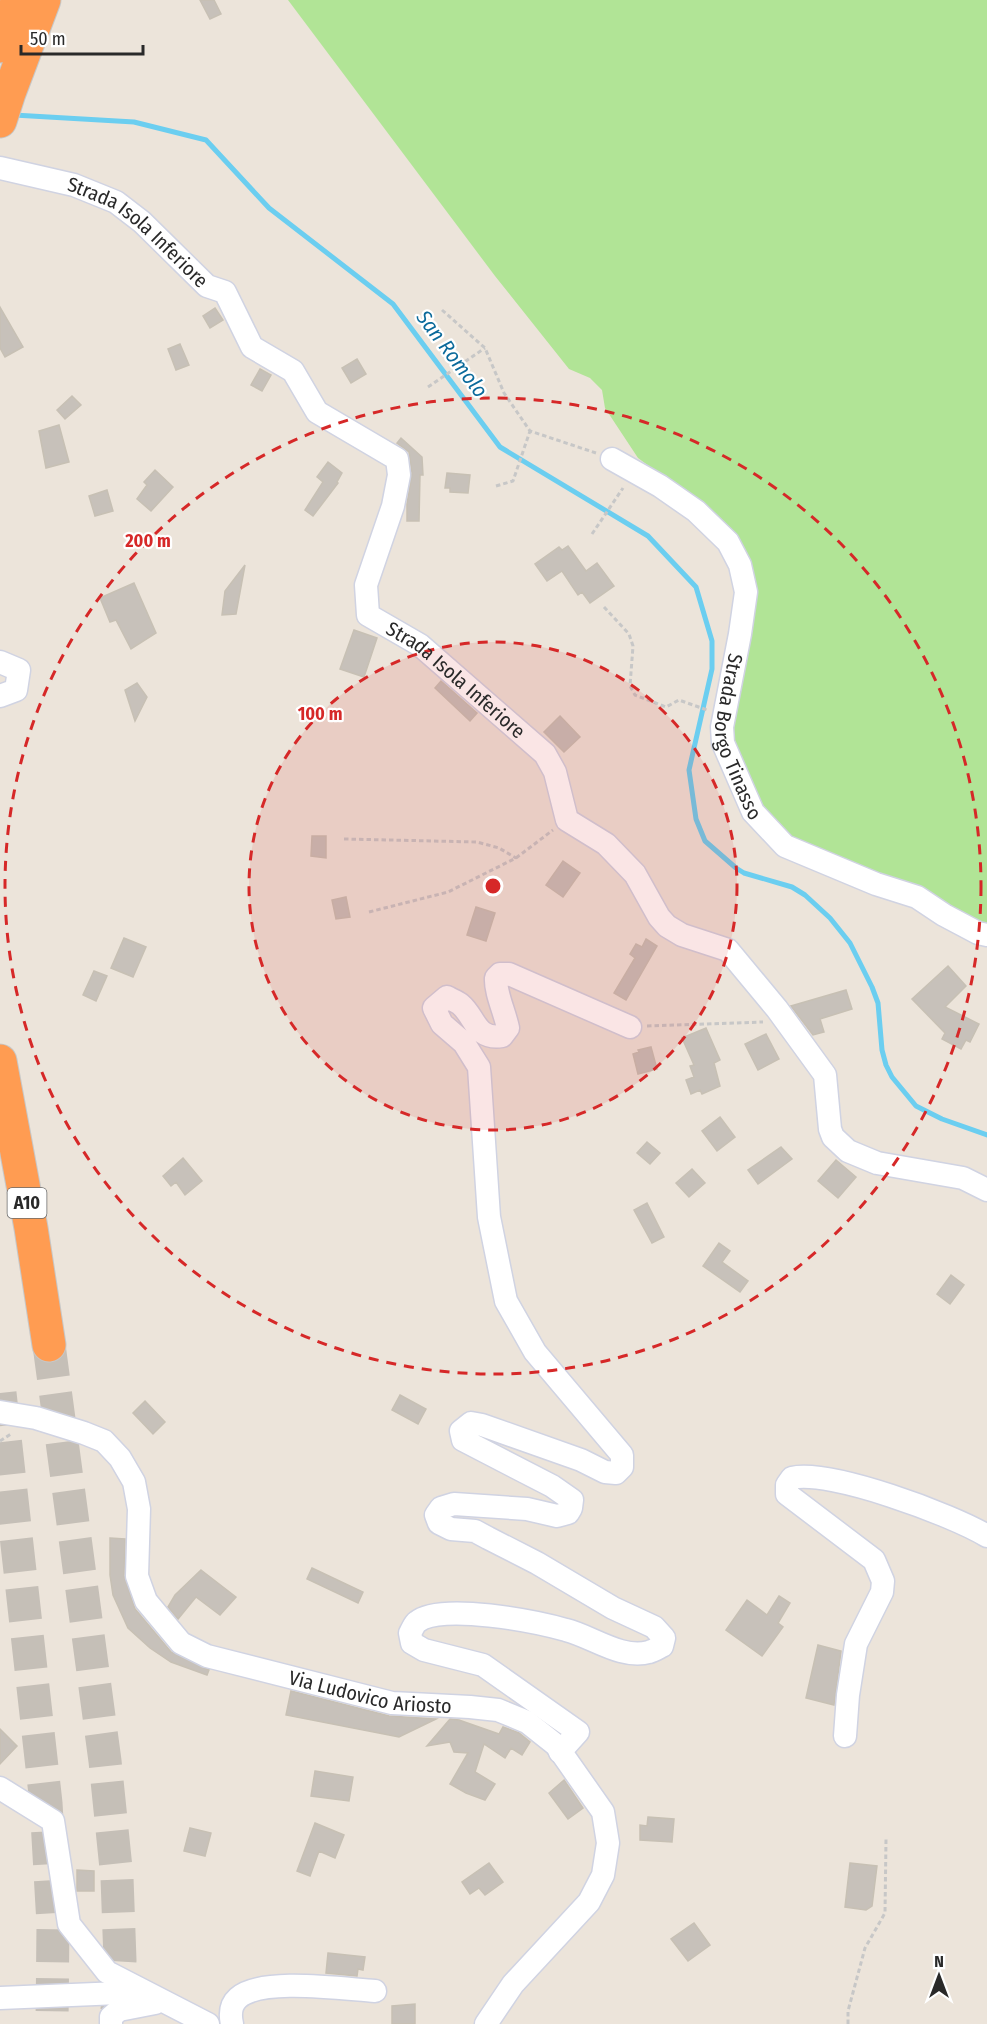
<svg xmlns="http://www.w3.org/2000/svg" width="987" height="2024" font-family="'Fira Sans Condensed',sans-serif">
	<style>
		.green { fill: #b1e496 }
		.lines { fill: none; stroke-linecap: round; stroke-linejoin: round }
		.stream { stroke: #6bcef0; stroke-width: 5 }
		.building { fill: #c7c1ba; stroke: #c7c0b4; stroke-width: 1.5 }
		.highway-tunnel { stroke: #c5bfb7; stroke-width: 33; stroke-dasharray: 33 16; stroke-linecap: butt }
		.minor-casing { stroke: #d0d3e2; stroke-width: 25 }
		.highway-casing { stroke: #c7c7c7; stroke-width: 35 }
		.path { stroke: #c7c7c7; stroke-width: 3; stroke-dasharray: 4.5 3; stroke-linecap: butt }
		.minor { stroke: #fff; stroke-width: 22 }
		.highway { stroke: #ff9c52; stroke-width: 33 }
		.ring { fill: none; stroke: #d62828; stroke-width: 3; stroke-dasharray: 10 8 }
		.labels { text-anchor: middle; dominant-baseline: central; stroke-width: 4.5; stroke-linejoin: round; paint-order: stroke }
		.shield { fill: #fff; stroke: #696969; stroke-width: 1.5 }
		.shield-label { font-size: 18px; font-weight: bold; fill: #292929 }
		.street-label { font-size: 20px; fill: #292929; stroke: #fff }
		.water-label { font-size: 21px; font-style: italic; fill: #0b6a9b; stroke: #fff }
		.centre { fill: #d62828; stroke: #fff; stroke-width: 3 }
		.ring-label { font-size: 18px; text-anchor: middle; font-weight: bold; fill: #d62828; stroke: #fff; stroke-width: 4.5; stroke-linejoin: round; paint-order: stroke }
	</style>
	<rect width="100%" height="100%" fill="#ece4da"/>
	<!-- green -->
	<path class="green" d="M288,0H987V930L811,851L764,817L728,743L747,593L681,490L638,458L605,408L602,390L590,378L569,369L495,276Z"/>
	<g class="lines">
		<!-- stream -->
		<path class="stream" d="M14,115L134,122L206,140L269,208L393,304L500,447L648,536L696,587L712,641V669L689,770L696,819L705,841L736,868L744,873L792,887L805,895L830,918L850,943L872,987L878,1003L882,1050L886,1065L892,1077L916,1106L942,1119L987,1135"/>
	</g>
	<!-- building -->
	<path class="building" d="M200,0H214L221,14L210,19Z
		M0,307L23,347L5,357L0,348Z
		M215,308L223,320L210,328L203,316Z
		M180,344L189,365L176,370L168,349Z
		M357,359L366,374L351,383L342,368Z
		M260,369L271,375L262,391L251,385Z
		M72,396L81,405L65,419L57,410Z
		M59,425L69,462L46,468L39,431Z
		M401,438L422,457L423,475H420L419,521H407V504L412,473L409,452L397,443Z
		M328,462L342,473L337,482L338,483L313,516L305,510L323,482L317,477Z
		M155,470L173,487L151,511L137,499L147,485L144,482Z
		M447,473L470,475L468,493L450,492V488H445Z
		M107,490L113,511L95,516L89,496Z
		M568,546L586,571L597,563L614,586L590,603L582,592L578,595L562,571L547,581L535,564L559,547L562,550Z
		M245,565L236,614L222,615L225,591Z
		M134,583L156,633L131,649L116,620L110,622L100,598Z
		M354,630L377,638L364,677L340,669Z
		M441,681L477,713L470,721L435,688Z
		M137,683L147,697L135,721L125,690Z
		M560,716L580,737L564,752L544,732Z
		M312,836H326V858L311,856Z
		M563,861L580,873L563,897L546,885Z
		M346,897L350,917L336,919L332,900Z
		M476,907L495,913L486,941L467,935Z
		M124,938L146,947L133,977L111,968Z
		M646,939L657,946L626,1000L614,993L635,958L630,954L636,944L642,947Z
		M948,966L966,986L945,1007L979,1024L970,1042L966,1040L961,1049L942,1039L945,1033L912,999Z
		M94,971L107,976L96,1001L83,995Z
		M846,990L852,1009L820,1019L824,1032L813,1035L791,1006Z
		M706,1028L720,1060L714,1063L720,1086L702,1094L700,1090L691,1094L686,1080L694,1077L690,1066L694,1065L682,1038Z
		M766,1034L779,1059L758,1070L745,1044Z
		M651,1047L657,1069L638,1074L633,1054L639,1052L638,1050Z
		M720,1117L735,1137L717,1151L702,1131Z
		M647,1142L660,1153L650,1164L637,1153Z
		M781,1147L792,1159L758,1184L748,1170Z
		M183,1158L202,1181L185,1195L176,1182L171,1186L163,1176Z
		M836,1160L856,1177L838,1198L818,1181Z
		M692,1169L705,1183L689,1197L676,1183Z
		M647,1203L664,1237L652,1243L634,1210Z
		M719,1243L730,1251L722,1262L748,1281L740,1292L703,1266Z
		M951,1275L964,1285L950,1304L937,1294Z
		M400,1395L426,1409L418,1424L392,1410Z
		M145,1401L165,1422L153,1434L133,1413Z
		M110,1538L125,1539L124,1576L135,1609L171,1652L209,1670L207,1675L171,1662L150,1648L128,1628L113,1595L110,1575Z
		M312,1568L363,1592L358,1603L307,1579Z
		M201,1570L236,1597L220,1615L196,1597L178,1619L168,1607L175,1595Z
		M779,1596L790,1603L778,1623L783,1627L762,1656L726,1630L747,1600L767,1615Z
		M818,1645L841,1651L834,1705L806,1698Z
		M291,1691L389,1716L436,1719L399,1737L286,1715Z
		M450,1719L459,1720L499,1734L503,1727L519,1733L530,1742L522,1755L511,1748L505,1758L484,1744L475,1772L495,1784L485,1800L466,1793L450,1784L468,1753L454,1752L450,1742L427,1746Z
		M0,1729L17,1746L0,1764Z
		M315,1771L353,1777L349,1801L311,1796Z
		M564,1780L583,1808L568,1819L549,1793Z
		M648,1817L674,1819L672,1842L640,1840V1825L647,1826Z
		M315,1823L344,1835L335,1858L319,1851L310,1876L297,1871Z
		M190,1828L211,1833L205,1856L184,1851Z
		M489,1863L503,1882L485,1895L479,1888L470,1894L462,1882Z
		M850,1863L877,1866L872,1906L866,1910L845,1907Z
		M77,1870L94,1871V1891H77Z
		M694,1923L710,1945L688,1961L671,1939Z
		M328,1953L365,1957L363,1970L358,1969L357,1976L326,1973Z
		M415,2004V2024H392V2006Z"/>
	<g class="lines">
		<!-- highway-tunnel -->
		<path class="highway-tunnel" d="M49,1345L105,1761L117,1878L120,1960L117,2010
			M0,1393L46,1803L53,1924L52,2024"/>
		<!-- minor casing -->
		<g class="minor-casing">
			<g id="minor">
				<path id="s1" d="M0,168L74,185L116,202L142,222L207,286L225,292L252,347L293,371L317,412L397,459L399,475L393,506L366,585L368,615L420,645L545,754L555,772L567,820L606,844L635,874L659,917L667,926L682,935L728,950L777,1009L825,1075L830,1129L833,1137L848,1151L877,1163L963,1178L987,1190"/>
				<path id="s2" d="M612,459L660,486L696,511L728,542L740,565L746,592L740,634L722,727L723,743L753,812L785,846L876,884L917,897L944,915L978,933L987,935"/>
				<path d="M0,662L19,670L16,690L0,696"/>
				<path id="s3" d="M0,1412L36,1418L84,1433L104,1441L120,1458L134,1482L139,1509L137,1576L146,1601L181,1643L207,1656L392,1703L470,1707L498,1710L527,1722L556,1745L603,1812L608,1843L603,1875L589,1902L513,1984L486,2024"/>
				<path d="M845,1736L848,1695L856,1644L882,1592L883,1581L874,1560L787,1494V1485L792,1478C829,1469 953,1515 987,1536"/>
				<path d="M560,1752L578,1732L483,1665L424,1650L412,1643L410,1633C412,1630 414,1624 417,1622C440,1602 538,1622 566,1630C591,1636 622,1660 649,1652C653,1651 658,1648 662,1646L664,1638L654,1627L613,1608L537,1563L488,1538L475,1531L451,1529L439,1523L436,1515L441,1508L454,1504L527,1509L557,1516L568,1513L571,1508L572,1500L552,1486L463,1440L461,1431L471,1423L482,1425L581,1460L605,1472L616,1473L622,1467V1455L535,1352L506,1301L489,1217L479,1067L464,1043L442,1024L434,1008L447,997C450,999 456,1001 460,1004C476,1017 475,1040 502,1036L508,1028C505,1013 495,992 496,978L500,974H509L630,1027"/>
				<path d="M0,1788L53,1821L69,1924L107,1972L208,2024"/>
				<path d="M0,1998L143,1992"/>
				<path d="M111,2024V2017L119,2010L155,2003"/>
				<path d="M232,2024C230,2015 230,2005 238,1998C261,1977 343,1989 375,1991"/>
			</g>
		</g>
		<!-- highway casing -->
		<g class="highway-casing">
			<path id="highway" d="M0,46L18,0
				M0,121L9,93L44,0
				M0,1061L31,1228L49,1345"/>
		</g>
		<!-- path -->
		<path class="path" d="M442,310L485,348L504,393L530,431L596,453
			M428,387L485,348
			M496,486L513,481L530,431
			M592,534L623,488
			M604,607L629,634L633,646L630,686L635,695L666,707L679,700L707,710
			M344,839L477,842L499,848L516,858
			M369,912L448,892L516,858L553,830
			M647,1026L763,1022
			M0,1441L11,1434
			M848,2024V2011L865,1948L885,1913L886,1839"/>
		<!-- minor -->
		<use href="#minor" class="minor"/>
		<!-- highway -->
		<use href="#highway" class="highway"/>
	</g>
	<!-- distance rings -->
	<circle cx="493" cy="886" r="244" fill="#d62828" fill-opacity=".12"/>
	<g class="ring">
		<circle cx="493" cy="886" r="244"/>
		<circle cx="493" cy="886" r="488"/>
	</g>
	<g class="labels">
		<!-- shield labels -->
		<rect class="shield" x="7.5" y="1188" width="39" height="30" rx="4.5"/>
		<g class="shield-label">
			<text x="27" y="1203">A10</text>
		</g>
		<!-- street labels -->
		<g class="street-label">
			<text stroke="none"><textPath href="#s1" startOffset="156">Strada Isola Inferiore</textPath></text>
			<text stroke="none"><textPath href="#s1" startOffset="784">Strada Isola Inferiore</textPath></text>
			<text stroke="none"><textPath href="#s2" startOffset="346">Strada Borgo Tinasso</textPath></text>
			<text stroke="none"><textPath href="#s3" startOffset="532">Via Ludovico Ariosto</textPath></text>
		</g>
		<!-- water labels -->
		<g class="water-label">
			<text transform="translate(452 354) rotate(53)">San Romolo</text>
		</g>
	</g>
	<circle cx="493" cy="886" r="9" class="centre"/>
	<g class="ring-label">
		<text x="148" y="547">200 m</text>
		<text x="320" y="720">100 m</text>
	</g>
	<!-- north arrow -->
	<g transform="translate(939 1976)" stroke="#ffffff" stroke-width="4.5" paint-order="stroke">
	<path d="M0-4.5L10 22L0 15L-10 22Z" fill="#292929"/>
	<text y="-9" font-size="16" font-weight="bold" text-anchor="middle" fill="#292929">N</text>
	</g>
	<!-- scale -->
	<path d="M21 45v9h122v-9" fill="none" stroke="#292929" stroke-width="3"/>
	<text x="30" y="45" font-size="18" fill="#292929" stroke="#ffffff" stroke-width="4.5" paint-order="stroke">50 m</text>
</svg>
